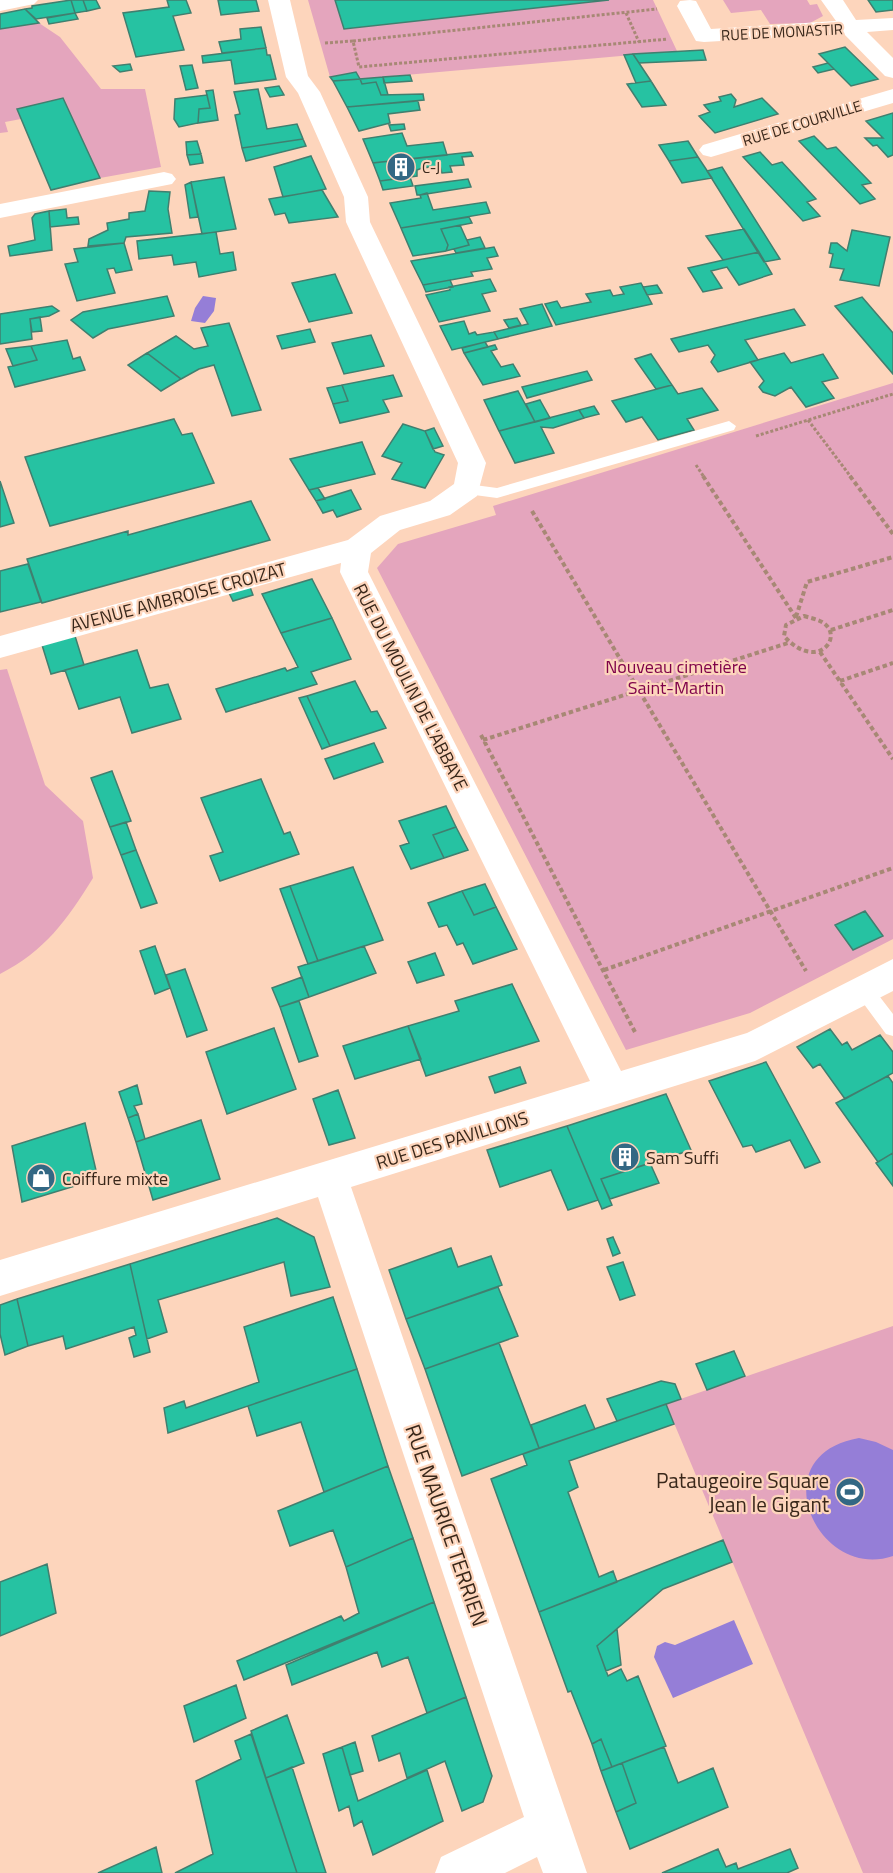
<svg xmlns="http://www.w3.org/2000/svg" width="893" height="1873" font-family="'Titillium Web',sans-serif">
	<style>
		.green { fill: #e4a5bd }
		.water { fill: #957ed7 }
		.building { fill: #26c2a2; stroke: #407f6f; stroke-width: 1.5 }
		.lines { fill: none; stroke-linecap: round; stroke-linejoin: round }
		.path-far1 { stroke: #a78875; stroke-width: 3; stroke-dasharray: 3 2; stroke-linecap: butt }
		.path { stroke: #a78875; stroke-width: 4; stroke-dasharray: 4.5 3; stroke-linecap: butt }
		.lane { fill: #fff; fill-rule: evenodd }
		.street { fill: #fff; fill-rule: evenodd }
		.labels { text-anchor: middle; dominant-baseline: central; stroke-width: 4.5; stroke-linejoin: round; paint-order: stroke }
		.far-street-label { font-size: 15px; fill: #39271a; stroke: #fdd5bc }
		.far-poi-label { font-size: 15px; fill: #39271a; stroke: #fdd5bc; text-anchor: start }
		.street-label { font-size: 18px; fill: #39271a; stroke: #fdd5bc }
		.park-label { font-size: 18px; fill: #7e0049; stroke: #fdd5bc }
		.poi-label { font-size: 18px; fill: #39271a; stroke: #fdd5bc; text-anchor: start }
		.near-poi-label { font-size: 21px; fill: #39271a; stroke: #fdd5bc; text-anchor: end }
		.near-street-label { font-size: 21px; fill: #39271a; stroke: #fdd5bc }
	</style>
	<rect width="100%" height="100%" fill="#fdd5bc"/>
	<!-- green -->
	<path class="green" d="M308,0H335L344,29L609,0H653L677,51L360,79L355,72L330,77Z
		M723,0H807L810,5L817,4L823,16L810,23L770,24L761,10L731,13Z
		M39,23L60,37L101,89H145L161,167L100,178L63,98L17,109L21,119L5,122L8,132L0,133V29Z
		M893,383V939L750,1013L626,1050L377,568L398,544L496,515L493,506Z
		M7,669L45,785L83,821L93,878C67,920 45,951 0,974V670Z
		M893,1326V1873H863L666,1404Z"/>
	<!-- water -->
	<path class="water" d="M203,296L216,298L214,311L205,323L191,321L195,308Z
		M859,1438L876,1442L893,1450V1556C817,1582 760,1455 859,1438Z
		M734,1620L753,1664L673,1698L654,1657L657,1646L665,1642L675,1645Z"/>
	<!-- building -->
	<path class="building" d="M71,0H83L87,11L75,13Z
		M71,0L75,13L36,19L25,9L32,8V6Z
		M83,0H96L100,8L87,11Z
		M167,0H186L191,13L173,16L184,50L136,57L123,13L169,7Z
		M218,0H256L259,11L221,15Z
		M335,0H609L344,29Z
		M868,0H893V10L876,12Z
		M25,9L39,23L0,29V14Z
		M75,13L78,19L49,24L47,18Z
		M261,27L266,48L222,53L219,42L241,39L240,29Z
		M845,47L878,79L851,86L819,54Z
		M266,48L267,55H270L276,79L235,84L231,60L203,63L202,56Z
		M703,50L706,60L639,63L633,54Z
		M633,54L651,81L636,83L624,55Z
		M828,63L834,69L818,73L813,67Z
		M130,64L132,70L120,72L113,66Z
		M192,65L198,88L186,90L180,66Z
		M356,72L360,79L333,81L330,77Z
		M410,75L412,81L384,83L383,77Z
		M383,77L388,95H381L376,82L362,84L360,79Z
		M360,79L362,84L376,82L381,95L423,94L424,100L347,107L333,81Z
		M651,81L666,105L642,107L627,84Z
		M279,86L284,95L270,97L265,88Z
		M258,89L267,129L297,124L303,139L242,148L235,115L240,114L234,92Z
		M213,90L218,120L198,123L199,109L210,108L206,91Z
		M731,94L736,100L734,107L762,98L778,114L715,133L699,116L710,112L704,105L721,101L719,97Z
		M207,95L210,108L199,109L198,123L179,127L174,119L175,99Z
		M63,98L100,178L51,190L17,109Z
		M418,101L420,110L388,114L390,123L359,131L347,107Z
		M893,113V155L888,157L877,145L873,146L865,138H883L866,121Z
		M404,124L405,129L391,131L389,125Z
		M402,133L407,146L443,142L447,155L373,163L363,139Z
		M814,136L827,149L836,147L871,183L862,185L875,199L860,204L799,141Z
		M303,139L306,146L246,161L242,148Z
		M197,141L201,154L187,155L186,142Z
		M688,141L698,157L669,161L659,145Z
		M471,152L473,156L462,157L464,165L450,166L452,172L442,173L440,166L422,168L417,170V176L380,181L373,163Z
		M760,152L772,165L782,162L816,199L807,202L820,216L803,221L743,157Z
		M201,154L203,163L190,165L187,155Z
		M311,156L326,189L283,197L274,167Z
		M698,157L712,178L682,183L669,161Z
		M722,167L780,259L764,262L707,171Z
		M224,177L236,229L202,234L191,182Z
		M410,177L413,186L383,190L380,181Z
		M468,179L471,187L420,195H417L415,186Z
		M191,182L198,217L190,218L185,185Z
		M322,190L338,217L289,223L285,213L275,215L269,199Z
		M149,191L170,192L168,209L172,233L126,237L124,243L88,246L89,239L108,230L107,223L129,219V213L145,211Z
		M427,193L433,210L486,202L490,213L401,228L390,203L421,198L420,195Z
		M66,209L67,218L78,217L79,224L50,227L49,211Z
		M49,211L52,250L10,256L8,246L35,240L32,218L35,214Z
		M469,217L472,223L441,229L448,245L446,251L413,256L401,228Z
		M460,225L469,245L446,251L448,245L441,229Z
		M744,229L759,252L723,260L706,236Z
		M852,230L890,237L879,286L840,280L844,269L830,267L833,254L829,253L831,243H837L847,251Z
		M216,232L220,254L233,252L236,270L199,277L196,262L174,265L172,255L139,259L137,241Z
		M480,237L485,248L456,253L454,249L469,245L467,240Z
		M124,243L132,270L116,273L114,268L107,269L115,293L77,301L65,264L78,262L74,249Z
		M494,247L498,256L487,258L492,269L471,272L473,276L423,285L411,261Z
		M759,252L772,274L739,285L727,267L711,271L722,288L703,292L688,268Z
		M335,274L352,313L309,322L292,283Z
		M490,279L496,291L482,294L490,311L439,322L426,295L450,290L449,287Z
		M450,280L453,287L426,292L423,285Z
		M641,283L652,304L556,325L545,304L557,301L561,308L591,302L586,294L610,290L613,296L624,294L620,287Z
		M657,285L662,293L647,295L643,287Z
		M167,296L174,316L108,329L93,338L71,320L83,312Z
		M862,297L893,333V374L835,306Z
		M542,304L552,326L498,339L494,332L528,324L520,309Z
		M52,306L59,311L49,316L30,319L32,339L0,344V314Z
		M794,309L805,325L745,340L758,360L718,372L711,362L715,355L708,345L679,352L671,339Z
		M40,317L42,331L32,332L30,319Z
		M517,318L521,325L509,328L504,320Z
		M464,321L469,334L475,332L477,335L494,332L498,339L452,350L440,326Z
		M229,323L261,410L232,416L214,365L199,369L181,379L147,353L176,336L194,349L208,346L201,328Z
		M310,329L315,342L282,349L277,336Z
		M371,335L384,366L344,374L332,343Z
		M67,340L73,359L80,357L85,370L15,387L8,367L37,360L31,346Z
		M485,342L488,347L464,353L462,348Z
		M495,345L497,349L491,351L501,367L513,364L520,376L483,385L464,353Z
		M31,346L37,360L13,366L6,349Z
		M147,353L181,379L161,391L128,365Z
		M784,353L791,363L823,354L838,378L822,382L834,398L806,407L791,387L775,396L763,392L759,387L764,381L750,362Z
		M651,354L672,385L656,389L635,359Z
		M587,371L592,380L527,398L522,387Z
		M393,375L402,396L383,400L389,412L340,423L333,404L348,401L342,385Z
		M342,385L348,401L333,404L327,388Z
		M672,385L678,394L702,388L718,410L687,419L694,430L658,440L642,417L626,422L612,401Z
		M518,391L535,422L499,431L484,400Z
		M540,400L550,418L535,422L526,404Z
		M594,406L599,414L584,418L579,410Z
		M579,410L584,418L553,428L541,427L554,453L515,463L499,431Z
		M174,419L182,435L192,433L214,483L50,526L25,457Z
		M403,424L425,431L435,452L444,455L425,488L392,479L402,463L382,456Z
		M434,428L443,446L433,449L425,431Z
		M362,442L375,474L309,490L290,459Z
		M0,481L14,523L0,527Z
		M318,488L325,499L316,501L309,490Z
		M351,490L361,509L337,517L333,510L323,513L316,501Z
		M251,501L270,540L42,603L27,559L128,531V535Z
		M28,564L41,602L0,612V571Z
		M312,579L332,618L281,633L262,594Z
		M250,587L253,595L233,601L229,593Z
		M332,618L351,659L311,672L317,684L226,712L216,689L285,668L287,671L298,667L281,633Z
		M75,636L84,665L51,674L42,645Z
		M137,650L150,688L168,684L181,719L132,733L120,697L79,709L65,670Z
		M355,681L371,712L377,711L386,728L330,746L307,696Z
		M307,696L330,746L322,749L299,698Z
		M374,743L383,762L334,779L325,759Z
		M112,771L131,821L110,827L91,778Z
		M261,779L284,834L290,832L299,854L220,881L210,856L223,852L201,798Z
		M446,806L456,827L433,835L444,858L411,869L400,846L409,843L399,821Z
		M126,822L136,850L121,855L110,827Z
		M456,827L468,850L444,858L433,835Z
		M136,850L157,903L141,908L121,855Z
		M353,867L383,940L318,961L290,886Z
		M485,884L496,907L474,915L462,891Z
		M290,886L318,961L308,964L280,889Z
		M462,891L474,915L496,907L517,949L473,964L463,943L457,945L447,925L439,927L428,903Z
		M865,911L883,936L853,950L835,925Z
		M155,946L170,988L155,994L140,951Z
		M364,946L376,973L309,997L298,967Z
		M435,953L444,975L417,983L408,962Z
		M185,969L207,1030L187,1037L166,975Z
		M302,977L309,997L280,1007L272,988Z
		M512,984L539,1041L426,1076L408,1026L459,1011L455,1001Z
		M299,1001L318,1056L299,1062L280,1007Z
		M408,1026L421,1059L355,1079L343,1046Z
		M274,1028L296,1089L227,1114L206,1052Z
		M830,1029L842,1045L847,1042L852,1050L880,1035L893,1052V1073L845,1099L820,1064L813,1068L797,1047Z
		M766,1062L820,1162L805,1168L790,1140L756,1152L752,1145L743,1147L709,1081Z
		M520,1067L526,1083L495,1093L489,1077Z
		M888,1076L893,1083V1153L878,1162L836,1103Z
		M137,1085L142,1104L134,1106L138,1114L128,1118L119,1092Z
		M338,1090L355,1138L329,1145L313,1099Z
		M666,1094L691,1150L601,1179L612,1205L602,1209L567,1126Z
		M138,1114L145,1139L136,1142L128,1118Z
		M201,1120L220,1179L153,1200L136,1142Z
		M85,1123L98,1179L22,1202L12,1146Z
		M567,1126L598,1200L568,1210L551,1170L500,1187L487,1150Z
		M893,1153V1186L876,1163Z
		M650,1163L659,1183L610,1199L601,1179Z
		M277,1218L314,1237L330,1287L291,1296L284,1262L158,1300L167,1332L147,1339L130,1264Z
		M613,1237L620,1253L613,1256L607,1239Z
		M451,1248L458,1267L491,1256L502,1285L406,1319L389,1270Z
		M623,1262L635,1295L620,1300L607,1267Z
		M130,1264L150,1352L134,1357L129,1338L136,1335L134,1327L66,1349L63,1336L28,1346L17,1299Z
		M498,1287L518,1336L425,1369L406,1319Z
		M333,1297L357,1369L168,1433L164,1408L184,1401L186,1408L259,1382L244,1327Z
		M17,1299L28,1346L5,1355L0,1334V1305Z
		M499,1343L539,1448L462,1476L425,1369Z
		M734,1351L745,1376L707,1390L696,1364Z
		M357,1369L388,1466L324,1492L301,1422L257,1436L248,1406Z
		M661,1381L675,1384L681,1399L617,1421L607,1399Z
		M666,1404L674,1424L569,1461L578,1487L568,1492L599,1577L613,1571L617,1582L539,1612L491,1479L527,1465L523,1454Z
		M585,1405L595,1429L539,1448L531,1425Z
		M388,1466L413,1538L346,1567L333,1530L290,1546L278,1511Z
		M413,1538L434,1602L244,1680L237,1661L341,1616L344,1621L359,1613L346,1567Z
		M723,1540L732,1562L663,1589L597,1646L608,1676L621,1669L627,1681L638,1676L666,1746L612,1767L601,1739L592,1744L571,1691L568,1692L539,1612Z
		M47,1564L56,1613L0,1636V1582Z
		M434,1602L466,1697L427,1713L408,1657L382,1667L377,1652L292,1685L286,1665Z
		M617,1629L621,1665L606,1671L597,1646Z
		M236,1685L246,1718L194,1742L184,1706Z
		M466,1697L492,1776L483,1802L462,1811L445,1761L407,1778L400,1753L379,1761L372,1736Z
		M287,1715L304,1763L266,1778L251,1731Z
		M251,1734L297,1873H175L213,1854L196,1781L241,1759L235,1741Z
		M601,1739L612,1767L601,1771L592,1744Z
		M355,1742L363,1771L350,1775L342,1747Z
		M342,1747L358,1801L427,1770L443,1821L373,1855L362,1821L354,1826L349,1806L339,1811L323,1754Z
		M664,1747L678,1783L713,1768L728,1807L630,1849L616,1812L636,1803L622,1763Z
		M622,1763L636,1803L616,1812L601,1771Z
		M292,1767L326,1873H297L266,1778Z
		M156,1847L162,1873H98Z
		M718,1849L726,1867L736,1863L738,1869L790,1849L798,1868L787,1873H662Z"/>
	<g class="lines">
		<!-- path-far1 -->
		<path class="path-far1" d="M626,13L639,42
			M353,41L657,9
			M325,43L353,41L359,67L668,39
			M808,420L851,477
			M756,436L893,394
			M696,465L704,477"/>
		<!-- path -->
		<path class="path" d="M703,476L796,618
			M850,476L893,534
			M532,511L806,971
			M804,616C810,618 817,619 822,622C846,636 817,673 784,636L786,625Z
			M796,617L807,582L893,557
			M831,630L893,610
			M820,652L893,759
			M840,681L893,663
			M481,735L636,1034
			M483,740L788,643
			M604,970L893,868"/>
		<!-- lane -->
		<path class="lane" d="M729,421L736,426L734,430L497,498L467,494L460,489L467,484L497,488Z
			M864,982L870,984L893,1014V1036L886,1034L858,996L855,990L858,984Z"/>
		<!-- street -->
		<path class="street" d="M0,0H38L34,4L0,11Z
			M268,0H290L308,76L320,92L368,197L370,222L486,463L477,496L450,515L400,530L371,553L368,572L621,1071L747,1033L893,959V991L755,1061L351,1187L587,1873H543L537,1857L505,1873H435L441,1857L524,1817L318,1197L0,1296V1260L590,1081L340,572L341,563L0,658V636L348,540L380,516L430,501L454,484L458,463L346,222L344,197L298,93L286,77Z
			M690,0L696,1L711,29L836,21L821,0H843L856,20L893,18V30L867,32L893,58V78L885,76L844,34L704,42L696,41L677,6L680,1Z
			M893,89V103L711,157L703,155L699,150L703,145Z
			M164,172L172,174L176,179L172,184L0,218V204Z"/>
	</g>
	<!-- icons -->
	<defs>
		<g id="building-disc" transform="scale(1.5)"><circle r="9.5" fill="#336884" stroke="#fdd5bc"/><path d="M-4-6H4V6H1V3H-1V6H-4ZM-2.5-4.3h1.7v1.8h-1.7ZM.8-4.3h1.7v1.8H.8ZM-2.5-1h1.7V.8h-1.7ZM.8-1h1.7V.8H.8Z" fill="#fff"/></g>
		<g id="shop-disc" transform="scale(1.5)"><circle r="9.5" fill="#336884" stroke="#fdd5bc"/><path d="M-5-2.5h2.3a2.7 3.5 0 0 1 5.4 0H5L5.5 6h-11ZM-1.5-2.5h3a1.5 2.3 0 0 0-3 0Z" fill="#fff"/></g>
		<g id="stadium-disc" transform="scale(1.5)"><circle r="9.5" fill="#336884" stroke="#fdd5bc"/><path d="M0-5a6.5 5 0 1 0 0 10a6.5 5 0 1 0 0-10ZM-3.5-1.8h7v3.6h-7Z" fill="#fff"/></g>
	</defs>
	<g fill-rule="evenodd">
		<use href="#building-disc" x="401" y="167"/>
		<use href="#building-disc" x="625" y="1157"/>
		<use href="#shop-disc" x="41" y="1178"/>
		<use href="#stadium-disc" x="850" y="1492"/>
	</g>
	<g class="labels">
		<!-- far-street labels -->
		<g class="far-street-label">
			<text transform="translate(782 32) rotate(-3)">RUE DE MONASTIR</text>
			<text transform="translate(802 123) rotate(-17)">RUE DE COURVILLE</text>
		</g>
		<!-- far-poi labels -->
		<g class="far-poi-label">
			<text x="422" y="167">C-J</text>
		</g>
		<!-- street labels -->
		<g class="street-label">
			<text transform="translate(178 597) rotate(-15)">AVENUE AMBROISE CROIZAT</text>
			<text transform="translate(411 687) rotate(63)">RUE DU MOULIN DE L'ABBAYE</text>
			<text transform="translate(452 1140) rotate(-17)">RUE DES PAVILLONS</text>
		</g>
		<!-- park labels -->
		<g class="park-label">
			<text x="676" y="666">Nouveau cimetière<tspan x="676" dy="21">Saint-Martin</tspan></text>
		</g>
		<!-- poi labels -->
		<g class="poi-label">
			<text x="646" y="1157">Sam Suffi</text>
			<text x="62" y="1178">Coiffure mixte</text>
		</g>
		<!-- near-poi labels -->
		<g class="near-poi-label">
			<text x="829" y="1480">Pataugeoire Square<tspan x="829" dy="24">Jean le Gigant</tspan></text>
		</g>
		<!-- near-street labels -->
		<g class="near-street-label">
			<text transform="translate(447 1525) rotate(71)">RUE MAURICE TERRIEN</text>
		</g>
	</g>
</svg>
